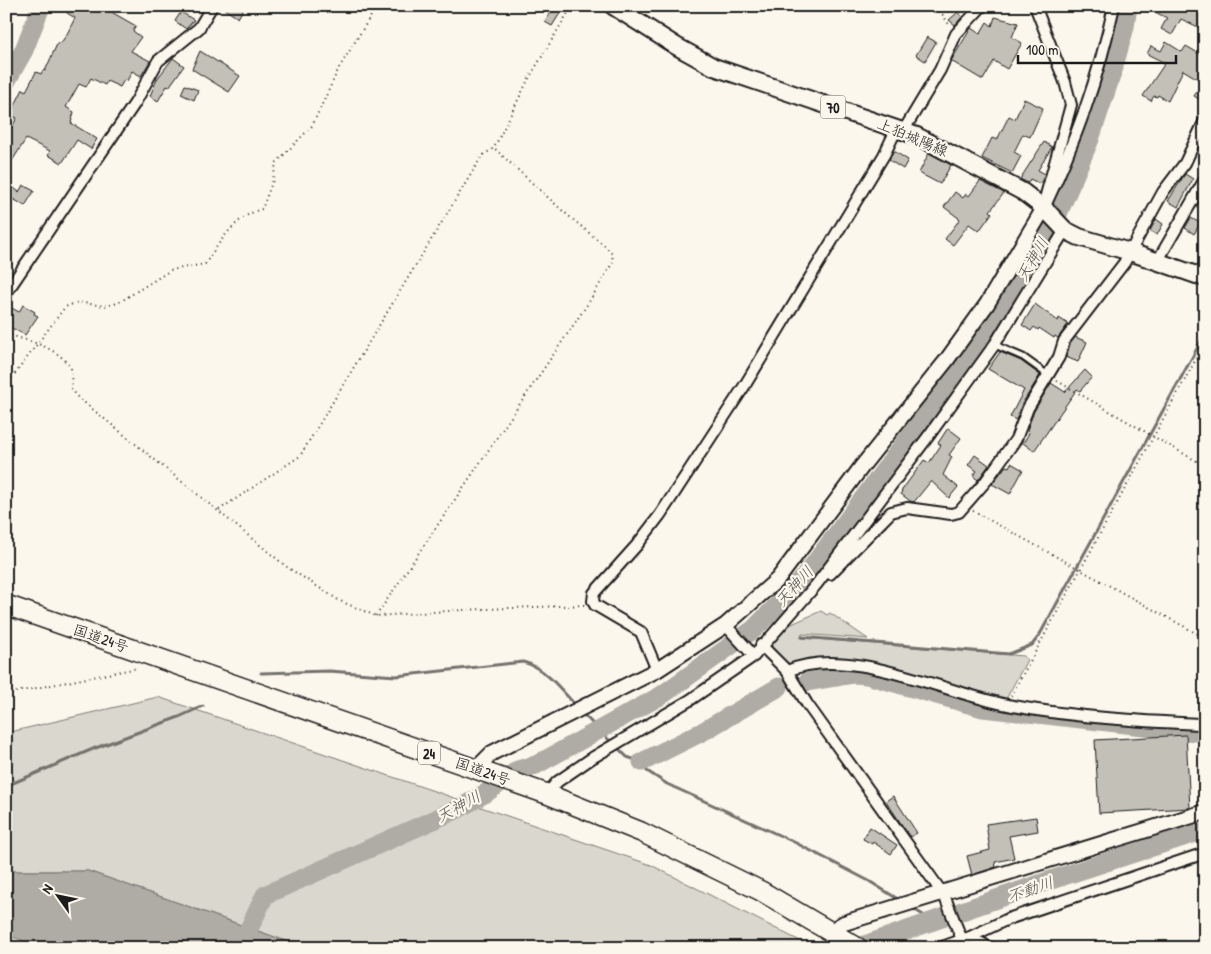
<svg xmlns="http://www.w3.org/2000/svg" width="1211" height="954" font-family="'Patrick Hand','Klee One',sans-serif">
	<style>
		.green { fill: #dad7ce; stroke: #7b7a75 }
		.water { fill: #afaca5; stroke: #74726e }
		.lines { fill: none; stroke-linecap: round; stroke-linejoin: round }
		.stream { stroke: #74726e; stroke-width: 3 }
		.river { stroke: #afaca5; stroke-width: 19 }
		.building { fill: #c3c0b8; stroke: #1c1c1c }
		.lane-casing { stroke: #1c1c1c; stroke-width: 9 }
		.street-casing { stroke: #1c1c1c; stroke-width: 14 }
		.secondary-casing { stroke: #1c1c1c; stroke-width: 18 }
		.primary-casing { stroke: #1c1c1c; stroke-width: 20 }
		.highway-casing { stroke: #1c1c1c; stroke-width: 22 }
		.path { stroke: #1c1c1c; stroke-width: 2; stroke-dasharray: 1 4; stroke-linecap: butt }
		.lane { stroke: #fbf7ec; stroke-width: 5 }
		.street { stroke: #fbf7ec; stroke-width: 10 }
		.secondary { stroke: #fbf7ec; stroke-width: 14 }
		.primary { stroke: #fbf7ec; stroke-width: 16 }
		.highway { stroke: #fbf7ec; stroke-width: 19 }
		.labels { text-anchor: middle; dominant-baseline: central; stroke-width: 4.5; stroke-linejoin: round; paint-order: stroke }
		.shield { fill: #fbf7ec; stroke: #5f5e5a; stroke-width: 1 }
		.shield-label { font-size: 14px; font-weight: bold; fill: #1c1c1c }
		.street-label { font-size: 15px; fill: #1c1c1c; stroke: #fbf7ec }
		.water-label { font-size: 16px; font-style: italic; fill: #575653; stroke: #fbf7ec }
	</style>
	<rect width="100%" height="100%" fill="#fbf7ec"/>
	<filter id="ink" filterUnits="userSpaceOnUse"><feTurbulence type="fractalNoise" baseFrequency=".02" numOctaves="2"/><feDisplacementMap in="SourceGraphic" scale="10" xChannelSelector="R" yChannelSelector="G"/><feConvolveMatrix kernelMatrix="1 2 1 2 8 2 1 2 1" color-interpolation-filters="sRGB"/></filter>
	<g filter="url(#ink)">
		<!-- green -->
		<path class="green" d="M821,611L827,615L830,613L868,639L802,634L801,638L1024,656L1027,660L1006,699L964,690L865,660L836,658L787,664C779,660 771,650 771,641L785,627Z
			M158,697L651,865L806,944L804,948H306L88,871H6V733Z"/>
		<!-- water -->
		<path class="water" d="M6,871H88L306,948H47L15,938H6Z"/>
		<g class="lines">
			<!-- stream -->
			<path class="stream" d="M754,629L759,628
				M802,637L1009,654L1032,645L1039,636L1205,334
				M261,673L329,671L396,676L523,662C546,668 561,690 577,707
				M581,712L612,743
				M617,747L627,757L642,762L647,771L667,784L794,842L869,881L901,901
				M6,786L93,749L179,717L203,706
				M910,907L935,922"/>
			<!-- river -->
			<path class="river" d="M6,82L24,50L41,6
				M807,682L854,674L867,675L983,708L1205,733
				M642,762L702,732L779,687
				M240,948L265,895L458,809L486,793L518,770L536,765L662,695L754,629L803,579L993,325L1058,214L1090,139L1112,73L1125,27L1128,6
				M856,948L1048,881L1205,830"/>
		</g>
		<!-- building -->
		<path class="building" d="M71,6H101L136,26L133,31L141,37L131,51L150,61L141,76L132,71L127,81L124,80L120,87L107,81L105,85L91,78L86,87L79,84L66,107L74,112L71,123L97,139L91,149L77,140L62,163L48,155L50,151L26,139L12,161L6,158V137L17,118L10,115L23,89L26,91L36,72L41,74L43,70L45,71L58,42L61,43L67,34L75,18L67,13Z
			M220,6H245L238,18Z
			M555,6L562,10L552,26L545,22Z
			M1143,6H1188L1197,11L1199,6H1205V30L1181,19L1172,35L1161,29L1167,18Z
			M181,12L194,20L186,29L175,21Z
			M958,12L962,17L955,25L949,20Z
			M995,17L1018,23L1012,37L1022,43L1007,69L994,61L983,80L951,61L971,28L980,34L987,22L992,26Z
			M927,37L936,42L925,61L916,55Z
			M1166,42L1182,52L1186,46L1205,57V103L1194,96L1203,82L1183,70L1168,101L1158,95L1157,97L1154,96L1151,101L1143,96L1165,63L1147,54L1151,46L1161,51Z
			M200,51L240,76L229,92L192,69Z
			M173,58L184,66L169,87L167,86L158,101L150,96L157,79Z
			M185,85L198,90L194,100L181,94Z
			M1024,99L1043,108L1030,137L1023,134L1014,152L1021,156L1012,173L982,158L992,138L997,140L1009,116L1015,119Z
			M1044,142L1052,147L1038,170L1045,174L1040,184L1030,179L1028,183L1020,179Z
			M894,151L908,160L903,169L889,160Z
			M929,153L951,165L940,184L919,173Z
			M1185,174L1193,179L1178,207L1168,201Z
			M980,181L1004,193L990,211L992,213L979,231L969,224L953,245L945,239L960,219L944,207L955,192L963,198L966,194L969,196Z
			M6,182L19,192L23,185L34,191L25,206L6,195Z
			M1191,218L1200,223L1194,234L1185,228Z
			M1156,219L1163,224L1157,235L1150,231Z
			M1035,304L1058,321L1059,318L1068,324L1058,338L1055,336L1054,338L1039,328L1038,330L1034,327L1031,331L1022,325Z
			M6,305L19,312L23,305L35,312L34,314L38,316L25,335L6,325Z
			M1075,337L1087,342L1078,362L1066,357L1070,344Z
			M1000,352L1021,361L1040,375L1022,404L1016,420L1010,417L1024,390L988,369Z
			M1085,370L1092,377L1080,391L1077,389L1034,451L1023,443L1028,435L1029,432L1027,430L1034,411L1051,383L1065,392Z
			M948,428L961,438L949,455L952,457L943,475L958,487L949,498L931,481L914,502L910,501L901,494L902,490L924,460L929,463L941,445L938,443Z
			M975,455L989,465L978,480L973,476L977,471L968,465Z
			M1011,463L1023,470L1010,494L992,484L1006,466L1009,467Z
			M1186,735L1190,808L1099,813L1095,740Z
			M893,796L917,833L910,837L886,801Z
			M1036,817L1038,831L1009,836L1014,858L995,862L996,867L972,875L967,856L990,850L986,824Z
			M870,827L897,845L891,854L873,842L872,844L863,839Z"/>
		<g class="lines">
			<!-- lane casing -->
			<g class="lane-casing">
				<path id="lane" d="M995,345L1023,357L1048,375"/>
			</g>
			<!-- street casing -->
			<g class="street-casing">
				<path id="street" d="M1035,6L1065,82L1071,105L1046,195
					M904,130L940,70L956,34L982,6
					M1044,208C1076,140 1098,80 1114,6
					M1157,262L1205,179
					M6,293L135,103L158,61L199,28L212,6
					M830,574L891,512L907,508L951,514L959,512L986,481L1016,439L1028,408L1059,357L1064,341L1124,263L1163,192L1185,163L1205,120
					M730,630L754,656
					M761,645L787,671L807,704L943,894
					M657,670L641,632L595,605L593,601L594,593L637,545L660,515L745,385L884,155L897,128
					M787,671C850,643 947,695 1013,706C1074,717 1137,721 1199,724
					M547,794L557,782L592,758L690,700L754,656L816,585L930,434L995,344L1065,230
					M946,900L962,940
					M970,937L990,948
					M939,948L970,937L1008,919L1205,853"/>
			</g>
			<!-- secondary casing -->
			<g class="secondary-casing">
				<path id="secondary" d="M476,769L492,753L657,670L726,625L778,579L863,465L946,361L987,304L1044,208
					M831,931L844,923L1205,812"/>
			</g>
			<!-- primary casing -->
			<g class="primary-casing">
				<path id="primary" d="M613,6L676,46L714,67L917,136L1023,192L1044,208L1065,230L1079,237L1130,252L1205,278"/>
			</g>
			<!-- highway casing -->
			<g class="highway-casing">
				<path id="highway" d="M6,605L547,794L641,832L761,891L858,948"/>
			</g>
			<!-- path -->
			<path class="path" d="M937,6L950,26
				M6,334C29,341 59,347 71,369L72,390L75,395L287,567L340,601L376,616L462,610L585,605
				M1057,381L1205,466
				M6,386L65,307L78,302L104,306L118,303L171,270L205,264C220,242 235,216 262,209L273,180L276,163L312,126L339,68L377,6
				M219,510L300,456L482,156L494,148L528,80L572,6
				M973,511L1205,638
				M376,616L589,302L613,262L612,254L606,247L564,212L494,148
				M6,694L138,668
				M1011,696L1205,343"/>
			<!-- lane -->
			<use href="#lane" class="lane"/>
			<!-- street -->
			<use href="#street" class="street"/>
			<!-- secondary -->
			<use href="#secondary" class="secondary"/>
			<!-- primary -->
			<use href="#primary" class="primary"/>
			<!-- highway -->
			<use href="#highway" class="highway"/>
		</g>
	</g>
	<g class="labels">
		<!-- shield labels -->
		<g class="shield">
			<rect x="820.5" y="95.5" width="25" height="23" rx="4"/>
			<rect x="418" y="741.5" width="22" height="23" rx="4"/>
		</g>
		<g class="shield-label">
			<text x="833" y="107">70</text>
			<text x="429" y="753">24</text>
		</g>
		<!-- street labels -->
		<g class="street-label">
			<text transform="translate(913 137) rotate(23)">上狛城陽線</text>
			<text transform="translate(101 638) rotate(19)">国道24号</text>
			<text transform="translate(483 771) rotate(19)">国道24号</text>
		</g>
		<!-- water labels -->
		<g class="water-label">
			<text transform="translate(1032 259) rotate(-60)">天神川</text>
			<text transform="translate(794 586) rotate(-48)">天神川</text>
			<text transform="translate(458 806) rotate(-29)">天神川</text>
			<text transform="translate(1030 889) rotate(-19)">不動川</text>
		</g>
	</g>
	<!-- margin -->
	<rect width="1211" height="954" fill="none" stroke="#fbf7ec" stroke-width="25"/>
	<rect x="12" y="12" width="1186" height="929" fill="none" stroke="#1c1c1c" stroke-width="2" filter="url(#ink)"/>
	<!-- north arrow -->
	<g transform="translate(58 896) rotate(303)" stroke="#fbf7ec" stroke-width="4" paint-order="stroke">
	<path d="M0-4L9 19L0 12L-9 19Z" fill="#1c1c1c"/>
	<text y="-8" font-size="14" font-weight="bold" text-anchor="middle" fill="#1c1c1c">N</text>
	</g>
	<!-- scale -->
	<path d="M1018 55v8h158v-8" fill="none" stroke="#1c1c1c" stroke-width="2.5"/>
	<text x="1026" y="55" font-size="15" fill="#1c1c1c" stroke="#fbf7ec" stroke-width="4" paint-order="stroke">100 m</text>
</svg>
